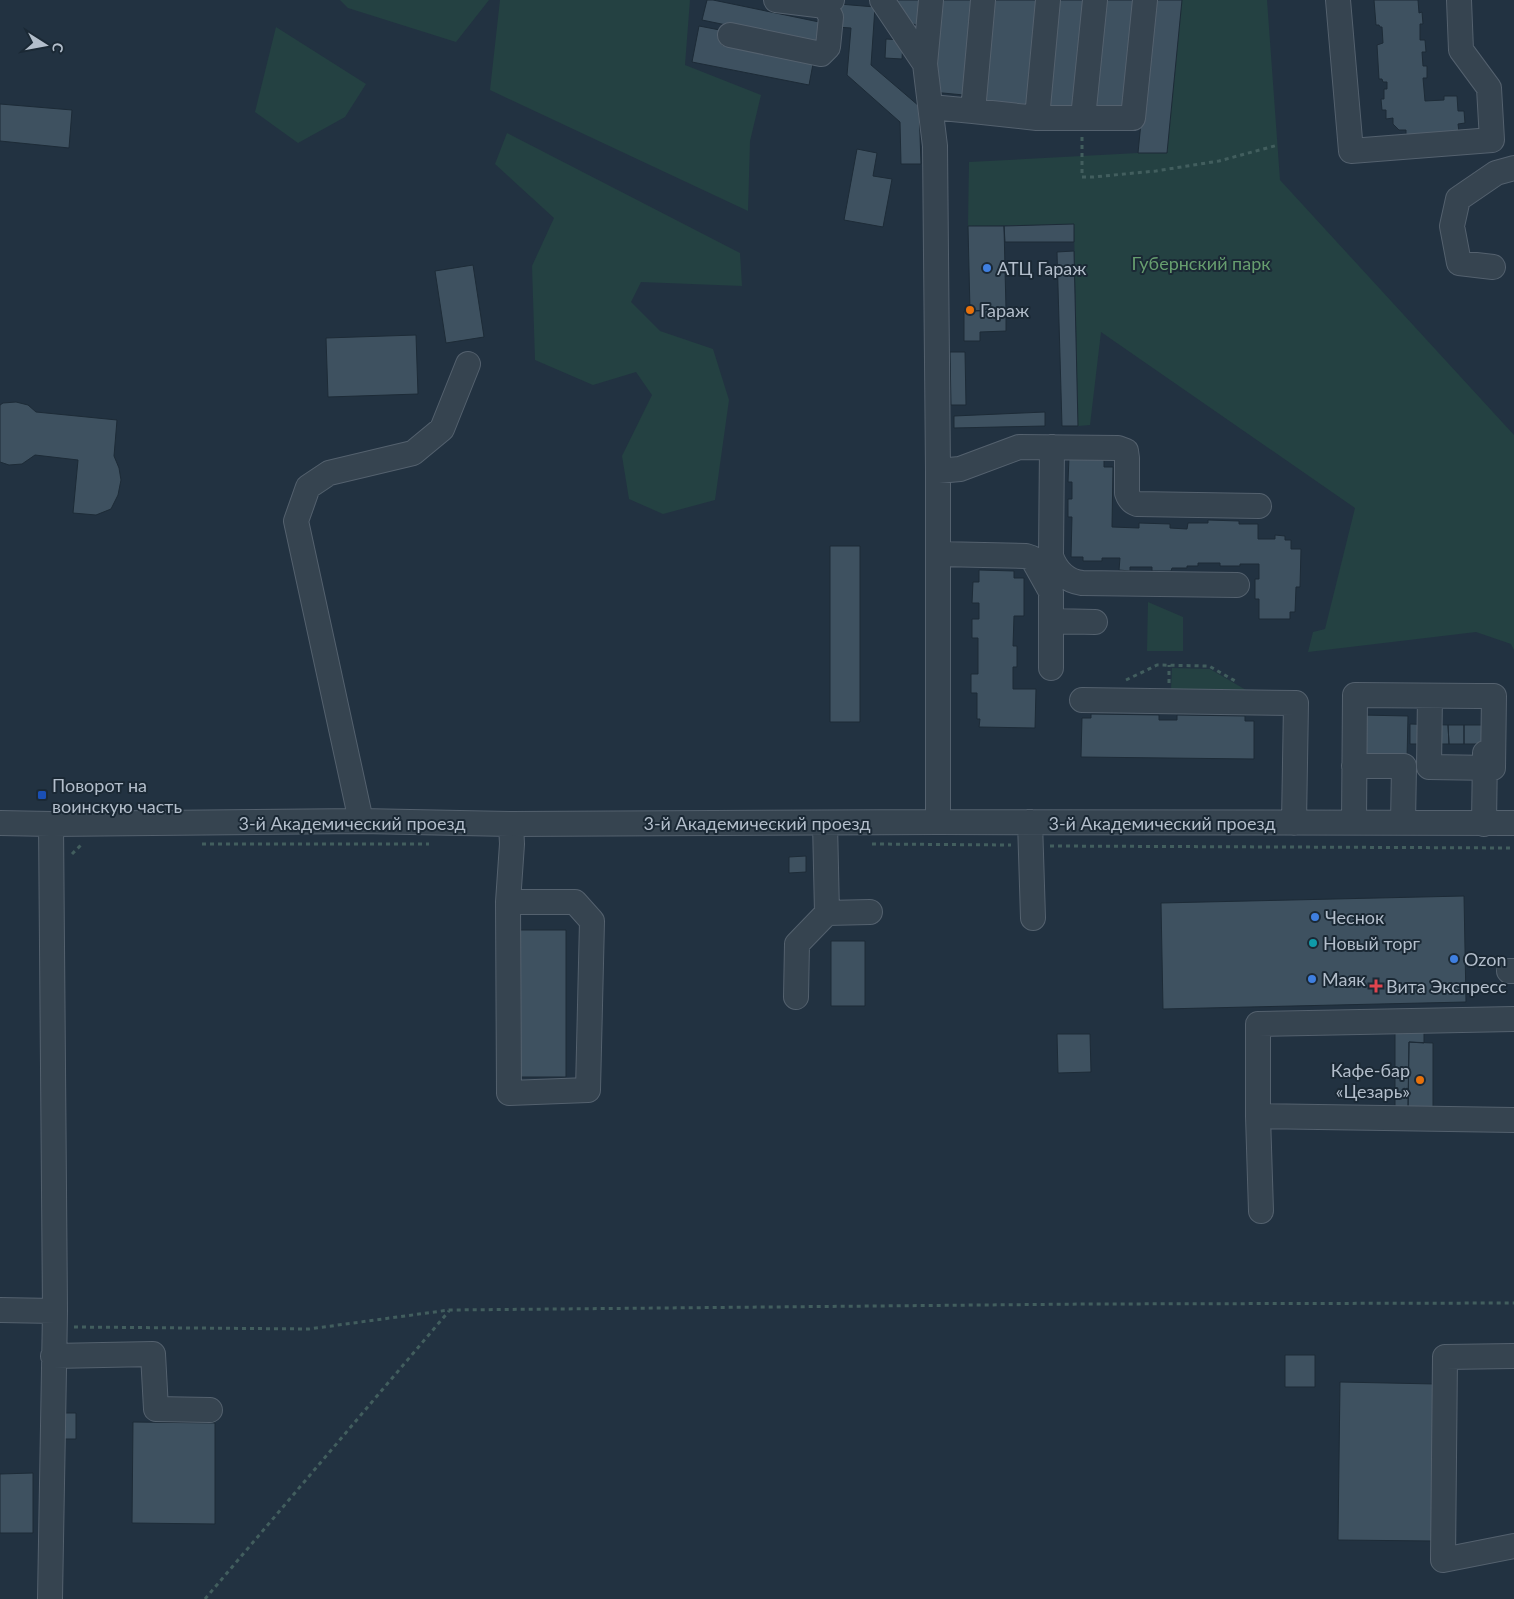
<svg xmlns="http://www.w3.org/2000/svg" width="1514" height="1599" font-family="Lato,sans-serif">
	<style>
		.green { fill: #244142 }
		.building { fill: #3e5160; stroke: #1d2b37 }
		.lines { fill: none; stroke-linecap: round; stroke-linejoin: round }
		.minor-casing { stroke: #54616e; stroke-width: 26 }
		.path { stroke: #425e5e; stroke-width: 3; stroke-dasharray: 4 4; stroke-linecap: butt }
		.minor { stroke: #364450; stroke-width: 24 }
		.shop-dot { fill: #3f7fe0; stroke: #1b2935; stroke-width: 2 }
		.food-dot { fill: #e8710a; stroke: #1b2935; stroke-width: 2 }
		.transit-dot { fill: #1a4fb4; stroke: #1b2935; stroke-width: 2 }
		.culture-dot { fill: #0f9aa8; stroke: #1b2935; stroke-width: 2 }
		.health-dot { fill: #e0444e; stroke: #1b2935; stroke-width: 2 }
		.labels { text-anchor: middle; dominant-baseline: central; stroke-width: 4; stroke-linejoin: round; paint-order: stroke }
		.park-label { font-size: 18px; fill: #679e6f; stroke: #1b2935 }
		.poi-label { font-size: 18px; fill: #b3becb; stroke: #1b2935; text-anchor: start }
		.street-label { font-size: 18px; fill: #b3becb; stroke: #1b2935 }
	</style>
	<rect width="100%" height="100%" fill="#223241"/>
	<!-- green -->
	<path class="green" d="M340,0H489L456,42L348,8Z
		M500,0H690L685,65L761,95L750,141L748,211L490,90Z
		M1182,0H1267L1280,180L1514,435V650L1511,644L1476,632L1308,652L1313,632L1325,629L1355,508L1101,332L1090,425L1078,426L1074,225L968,226L969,162L1138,153H1166Z
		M276,27L366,84L345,117L298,143L255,112Z
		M507,133L740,253L742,286L641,282L631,302L660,331L713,349L729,400L715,500L663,514L629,499L622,456L652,395L636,372L593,385L535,360L532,266L554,218L495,164Z
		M1148,602L1183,617V651H1147Z
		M1172,668L1210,669L1246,690L1171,689Z"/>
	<!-- building -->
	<path class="building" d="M707,0H713L824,23L819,44L702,20Z
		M895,0H924L922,26L908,23Z
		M940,0H973L964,95L932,92Z
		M991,0H1039L1030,107L981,102Z
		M1052,0H1085L1075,111L1042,108Z
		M1101,0H1137L1126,108L1091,105Z
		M1153,0H1182L1167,153H1138Z
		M1374,0H1418L1419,13L1422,12L1423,24H1420V40H1425L1426,52H1422L1423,66H1427V78H1423L1425,101L1444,100V96H1457L1458,111H1464L1465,123L1458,124L1459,132L1406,136V130H1399L1393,124V118L1386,119V110H1382L1381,99H1384V89H1387V82H1383L1382,79H1379L1377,45L1383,43L1382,27H1380L1379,25H1376Z
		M839,4L875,7L871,65L919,106L921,164H901L900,122L847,75L851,28L836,27Z
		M699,26L725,31L722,45L813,64L809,85L692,62Z
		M886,39L903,40L902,59L885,58Z
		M0,104L72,110L69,148L0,141Z
		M857,149L877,153L873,176L892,179L883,227L844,220Z
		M1074,224V242H1005L1004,226Z
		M968,226H1004L1006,310L970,311Z
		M1074,251L1078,426H1062L1057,252Z
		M473,265L484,337L446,343L435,271Z
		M1006,310V331L980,332V341H964V311Z
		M416,335L418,394L328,397L326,338Z
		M950,352H965L966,405H951Z
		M16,402L28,405L36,412L117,420L114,456L119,468L121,480L118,495L111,509L96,515L73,513L78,460L35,455L22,464L9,465L0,462V405L3,403Z
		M1045,412V426L954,428V416Z
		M1069,457L1104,458V467H1113L1112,527L1139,528V523L1170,524V528L1187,529L1188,523H1208V520L1239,521V524H1258V539H1275V535L1285,536V540H1291V549H1301L1300,587H1296L1295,612H1290V619H1259V599H1255V579H1259V564H1240V566H1220V563H1198V566H1187V568H1172L1171,571H1152V567H1130V571L1119,570L1120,558H1102V561H1083V557H1071L1072,517H1068V499H1072V482H1068Z
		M830,546H860V722H830Z
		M979,570L1014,571V578H1024V616H1014L1013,646H1017V667H1013V689H1036L1035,728L979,727L980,719H977V693H971V674H978V638H972V619H979V603H972L973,582H979Z
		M1091,714L1159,715V720H1177V715L1245,716V721H1254V759L1081,757L1082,718H1091Z
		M1361,715L1408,716L1407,759L1361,758Z
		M1410,724L1448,725L1449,744H1410Z
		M1448,725H1464V744H1449Z
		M1464,725H1503L1502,744H1464Z
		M806,856V872L789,873V857Z
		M1464,896L1466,1002L1163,1009L1161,903Z
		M516,930H566V1077H516Z
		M831,941H865V1006H831Z
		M1395,1029H1424V1043L1409,1042L1408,1111L1395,1110Z
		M1057,1034H1090L1091,1072L1058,1073Z
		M1409,1042L1433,1043V1115L1408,1111Z
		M1285,1355H1315V1387H1285Z
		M1340,1382L1435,1384L1432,1541L1338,1540Z
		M58,1413H76V1439H58Z
		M133,1422L215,1423V1524L132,1523Z
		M33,1473V1533H0V1474Z"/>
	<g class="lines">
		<!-- minor casing -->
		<g class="minor-casing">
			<path id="minor" d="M776,0L825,6L832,0
				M882,0L925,64
				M931,0L925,64L935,146L938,471V822
				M1048,0L1037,118H1133L1145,0
				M1338,0L1351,151L1492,140L1489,88L1461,50L1459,0
				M730,35L821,54L828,47L831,17L825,6
				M931,107L973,111L983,0
				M973,111L1037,118
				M1083,118L1095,0
				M1493,267L1459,263L1452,226L1458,199L1496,173L1514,168
				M1052,447L1051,556C1056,570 1066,581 1082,583L1237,585
				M938,471L960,469L1019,447L1118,448L1126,451L1127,458V493C1129,499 1131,502 1137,504L1259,506
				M939,554L1026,556L1032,558L1051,592V668
				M1052,621L1095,622
				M1082,700L1296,703L1294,823
				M1354,766H1404L1403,823
				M361,821L296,521L308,487L329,473L413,453L442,429L468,364
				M1030,822L1033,918
				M1354,822L1355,695L1478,696H1494L1493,768L1429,767L1430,696
				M0,823L51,824L361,821L511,824L938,822L1514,823
				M825,823L827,913L870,912
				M1484,824L1485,753
				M508,902H575L592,921L588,1090L509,1093L508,902L512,844L511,824
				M1509,971H1514
				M796,997L797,944L827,913
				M1258,1116L1514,1120
				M1261,1211L1258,1116V1024L1514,1019
				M0,1310L55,1311
				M53,1356L153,1354L156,1409L210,1410
				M1514,1356L1445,1357L1443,1560L1514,1546
				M50,1599L55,1311L51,824"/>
		</g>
		<!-- path -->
		<path class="path" d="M1082,137V177H1093L1156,171L1219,161L1278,145
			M1126,680L1157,665L1209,666L1237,682
			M1169,683V665
			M202,844H429
			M872,844L1011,845
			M1050,846L1514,848
			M72,854L81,845
			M74,1327L309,1329L449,1310L1088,1304L1514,1303
			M205,1599L449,1311"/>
		<!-- minor -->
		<use href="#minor" class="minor"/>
	</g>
	<!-- markers -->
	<g class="shop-dot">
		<circle cx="987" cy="268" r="5"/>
		<circle cx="1315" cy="917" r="5"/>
		<circle cx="1454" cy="959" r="5"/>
		<circle cx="1312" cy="979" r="5"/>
	</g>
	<g class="food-dot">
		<circle cx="970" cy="310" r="5"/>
		<circle cx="1420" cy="1080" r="5"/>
	</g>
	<rect class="transit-dot" x="37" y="790" width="10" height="10" rx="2.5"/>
	<circle class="culture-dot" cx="1313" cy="943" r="5"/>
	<path class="health-dot" d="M1373.5 978.5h5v5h5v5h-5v5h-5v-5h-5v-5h5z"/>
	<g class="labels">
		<!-- park labels -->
		<g class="park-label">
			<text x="1201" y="263">Губернский парк</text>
		</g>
		<!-- poi labels -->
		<g class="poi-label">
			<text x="997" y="268">АТЦ Гараж</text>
			<text x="980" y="310">Гараж</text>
			<text x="52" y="785">Поворот на<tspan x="52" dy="21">воинскую часть</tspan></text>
			<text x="1325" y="917">Чеснок</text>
			<text x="1323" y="943">Новый торг</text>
			<text x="1464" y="959">Ozon</text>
			<text x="1322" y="979">Маяк</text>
			<text x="1386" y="986">Вита Экспресс</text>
			<text x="1410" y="1070" text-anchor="end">Кафе-бар<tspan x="1410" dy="21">«Цезарь»</tspan></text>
		</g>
		<!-- street labels -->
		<g class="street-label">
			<text x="352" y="823">3-й Академический проезд</text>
			<text x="757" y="823">3-й Академический проезд</text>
			<text x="1162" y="823">3-й Академический проезд</text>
		</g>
	</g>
	<!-- north arrow -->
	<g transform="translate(45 45) rotate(101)" stroke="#1b2935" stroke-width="4" paint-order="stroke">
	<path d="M0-4L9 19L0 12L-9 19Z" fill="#b3becb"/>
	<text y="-8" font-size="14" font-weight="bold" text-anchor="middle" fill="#b3becb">С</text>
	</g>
</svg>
